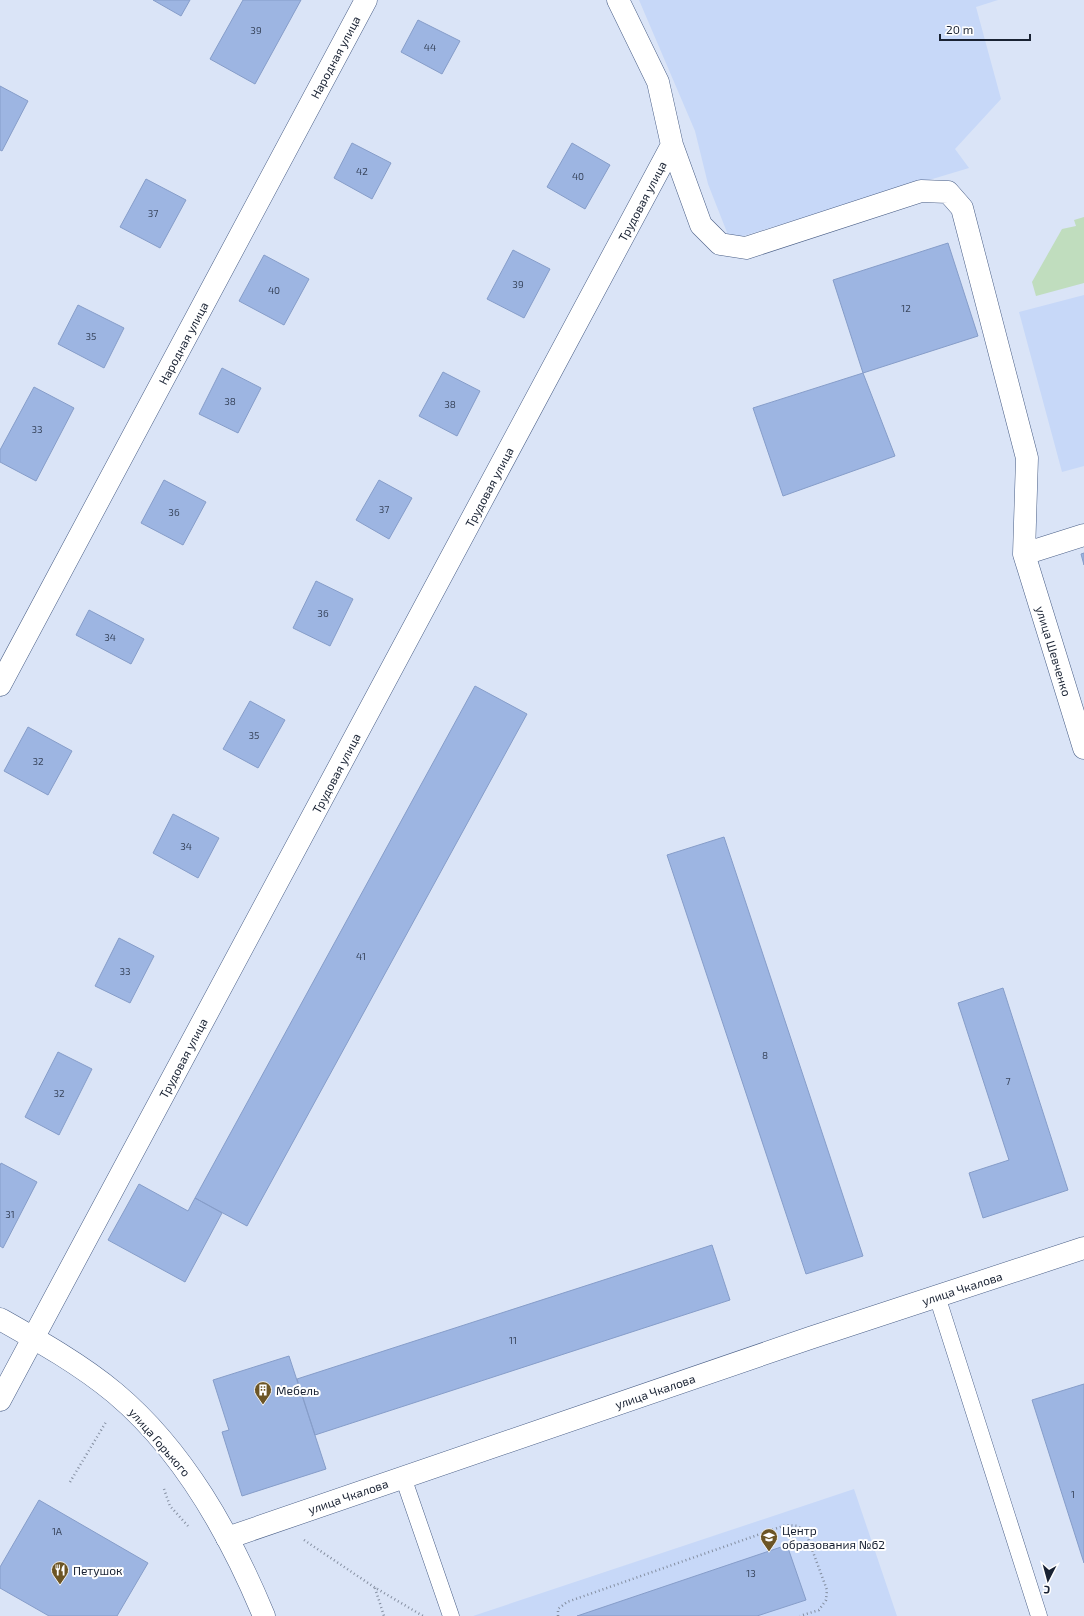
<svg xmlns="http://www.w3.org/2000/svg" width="1084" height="1616" font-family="'Exo 2',sans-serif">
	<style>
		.built { fill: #c7d8f8 }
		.green { fill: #c0ddbe }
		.building { fill: #9db5e2; stroke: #869dc9 }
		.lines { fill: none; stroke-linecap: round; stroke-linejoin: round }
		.service-casing { stroke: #495e86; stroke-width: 17 }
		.minor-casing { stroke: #495e86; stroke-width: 23 }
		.tertiary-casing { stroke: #495e86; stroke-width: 23 }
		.path { stroke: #848ea0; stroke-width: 2.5; stroke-dasharray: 1 3; stroke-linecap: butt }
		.service { stroke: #fff; stroke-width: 16 }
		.minor { stroke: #fff; stroke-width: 22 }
		.tertiary { stroke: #fff; stroke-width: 22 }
		.labels { text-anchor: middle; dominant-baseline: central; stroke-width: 4; stroke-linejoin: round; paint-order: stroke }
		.number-label { font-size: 10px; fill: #3a475f }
		.street-label { font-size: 12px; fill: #192233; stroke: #fff }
		.poi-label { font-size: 12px; fill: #192233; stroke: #fff; text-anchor: start }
	</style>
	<rect width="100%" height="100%" fill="#dae4f7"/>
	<!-- built -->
	<path class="built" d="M639,0H998L976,7L1001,99L955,149L969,168L730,240L708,184L695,131Z
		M1084,295V466L1062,472L1019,312Z
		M854,1489L897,1616H473Z"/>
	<!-- green -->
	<path class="green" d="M1084,217V283L1036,296L1032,282L1062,229L1076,226L1074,220Z"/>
	<!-- building -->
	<path class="building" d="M153,0H190L181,16Z
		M243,0H301L255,84L210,59Z
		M418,20L460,41L442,74L401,52Z
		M0,86L28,101L2,151L0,150Z
		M352,143L391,163L372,199L334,178Z
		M572,143L610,165L585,209L547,187Z
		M146,179L186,200L160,248L120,227Z
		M948,243L978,336L863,373L833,280Z
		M513,250L550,269L524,318L487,299Z
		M264,255L309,279L284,325L239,301Z
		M78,305L124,328L104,368L58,344Z
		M222,368L261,388L238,433L199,414Z
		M443,372L480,391L457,436L419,416Z
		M863,373L895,456L783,496L753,408Z
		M34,387L74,408L36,481L0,462V450Z
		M164,480L206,502L183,545L141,523Z
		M379,480L412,498L389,539L356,520Z
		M1084,553V565L1081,554Z
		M316,581L353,599L330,646L293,628Z
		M89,610L144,639L131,664L76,635Z
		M475,686L527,714L247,1226L195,1198Z
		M250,701L285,720L258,768L223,749Z
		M28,727L72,751L48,795L4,771Z
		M173,814L219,838L198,878L153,853Z
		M724,837L863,1256L806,1274L667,855Z
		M119,938L154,956L130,1003L95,986Z
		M1003,988L1068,1190L983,1218L969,1173L1009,1160L958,1003Z
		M58,1052L92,1069L59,1135L25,1117Z
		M1,1163L37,1182L3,1248L0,1246V1166Z
		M139,1184L188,1211L195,1198L222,1213L185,1282L108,1240Z
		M712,1245L730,1300L315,1435L297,1379Z
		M289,1356L326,1469L242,1496L222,1432L229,1430L213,1380Z
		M1084,1384V1563L1032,1400Z
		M39,1500L148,1563L117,1616H49L0,1588V1567Z
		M787,1545L806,1600L757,1616H577Z"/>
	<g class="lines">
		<!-- service casing -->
		<g class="service-casing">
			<path id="service" d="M937,1296L1039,1616
				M403,1477L451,1616"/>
		</g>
		<!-- minor casing -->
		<g class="minor-casing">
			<path id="minor" d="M618,0L658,82L672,145L701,225L720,244L746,248L921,191L948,192L962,208L1027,458L1024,554L1084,748
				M1024,554L1084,535
				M0,685L366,0
				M0,1400L672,145
				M227,1538L810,1338L1084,1248"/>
		</g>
		<!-- tertiary casing -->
		<g class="tertiary-casing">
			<path id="tertiary" d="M0,1319C39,1341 80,1364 115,1393C184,1451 230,1534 264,1616"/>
		</g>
		<!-- path -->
		<path class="path" d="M70,1482L106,1422
			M164,1489L170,1506L188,1526
			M304,1540L374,1587L423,1616
			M375,1588L384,1616
			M558,1616V1609L567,1602L786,1525L798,1526L806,1533L827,1590L826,1600L819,1610L800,1616"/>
		<!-- service -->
		<use href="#service" class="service"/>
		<!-- minor -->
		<use href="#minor" class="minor"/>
		<!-- tertiary -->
		<use href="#tertiary" class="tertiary"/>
	</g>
	<!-- icons -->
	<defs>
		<g id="building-pin" transform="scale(0.9)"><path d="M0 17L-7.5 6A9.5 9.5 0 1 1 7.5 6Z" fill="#6c5525" stroke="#fff"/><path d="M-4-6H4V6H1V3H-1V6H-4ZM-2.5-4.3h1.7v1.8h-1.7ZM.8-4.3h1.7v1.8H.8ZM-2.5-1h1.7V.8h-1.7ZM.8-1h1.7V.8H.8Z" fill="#fff"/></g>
		<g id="school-pin" transform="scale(0.9)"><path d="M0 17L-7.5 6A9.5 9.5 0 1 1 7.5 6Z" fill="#6c5525" stroke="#fff"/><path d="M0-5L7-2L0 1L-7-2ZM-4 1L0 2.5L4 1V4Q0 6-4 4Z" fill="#fff"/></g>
		<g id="restaurant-pin" transform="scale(0.9)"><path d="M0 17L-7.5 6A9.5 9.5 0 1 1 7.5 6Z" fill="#6c5525" stroke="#fff"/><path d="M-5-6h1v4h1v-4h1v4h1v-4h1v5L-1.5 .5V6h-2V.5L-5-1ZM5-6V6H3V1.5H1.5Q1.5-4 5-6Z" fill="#fff"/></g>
	</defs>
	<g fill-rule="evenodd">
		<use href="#building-pin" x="263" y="1390"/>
		<use href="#school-pin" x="769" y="1537"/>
		<use href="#restaurant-pin" x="60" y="1570"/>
	</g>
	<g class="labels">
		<!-- number labels -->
		<g class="number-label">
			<text x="256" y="30">39</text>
			<text x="430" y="47">44</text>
			<text x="362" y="171">42</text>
			<text x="578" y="176">40</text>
			<text x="153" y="213">37</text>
			<text x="518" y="284">39</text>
			<text x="274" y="290">40</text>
			<text x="906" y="308">12</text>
			<text x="91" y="336">35</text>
			<text x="230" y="401">38</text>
			<text x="450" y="404">38</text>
			<text x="37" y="429">33</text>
			<text x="384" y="509">37</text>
			<text x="174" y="512">36</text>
			<text x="323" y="613">36</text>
			<text x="110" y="637">34</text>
			<text x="254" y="735">35</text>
			<text x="38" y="761">32</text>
			<text x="186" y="846">34</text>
			<text x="361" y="956">41</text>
			<text x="125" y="971">33</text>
			<text x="765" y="1055">8</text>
			<text x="1008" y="1081">7</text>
			<text x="59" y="1093">32</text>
			<text x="10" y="1214">31</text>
			<text x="513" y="1340">11</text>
			<text x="1073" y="1494">1</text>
			<text x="57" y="1531">1А</text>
			<text x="751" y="1573">13</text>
		</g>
		<!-- street labels -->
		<g class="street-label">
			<text transform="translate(335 57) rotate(-62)">Народная улица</text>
			<text transform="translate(642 201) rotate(-62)">Трудовая улица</text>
			<text transform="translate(183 343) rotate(-62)">Народная улица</text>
			<text transform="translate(489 487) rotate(-62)">Трудовая улица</text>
			<text transform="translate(1054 651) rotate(73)">улица Шевченко</text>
			<text transform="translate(336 773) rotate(-62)">Трудовая улица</text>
			<text transform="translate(183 1058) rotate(-62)">Трудовая улица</text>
			<text transform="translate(962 1288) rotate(-18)">улица Чкалова</text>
			<text transform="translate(655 1391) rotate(-19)">улица Чкалова</text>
			<text transform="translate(160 1442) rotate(49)">улица Горького</text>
			<text transform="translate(348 1496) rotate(-19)">улица Чкалова</text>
		</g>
		<!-- poi labels -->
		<g class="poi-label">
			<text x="276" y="1390">Мебель</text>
			<text x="782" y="1530">Центр<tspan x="782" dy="14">образования №62</tspan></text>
			<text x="73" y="1570">Петушок</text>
		</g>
	</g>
	<!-- north arrow -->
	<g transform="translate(1048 1580) rotate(186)" stroke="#ffffff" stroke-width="3" paint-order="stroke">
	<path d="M0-3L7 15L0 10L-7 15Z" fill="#192233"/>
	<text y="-6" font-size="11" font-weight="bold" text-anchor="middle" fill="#192233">С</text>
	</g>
	<!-- scale -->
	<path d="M940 34v6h90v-6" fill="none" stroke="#192233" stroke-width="2"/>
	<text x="946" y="34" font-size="12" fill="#192233" stroke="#ffffff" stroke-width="3" paint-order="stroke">20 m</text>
</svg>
